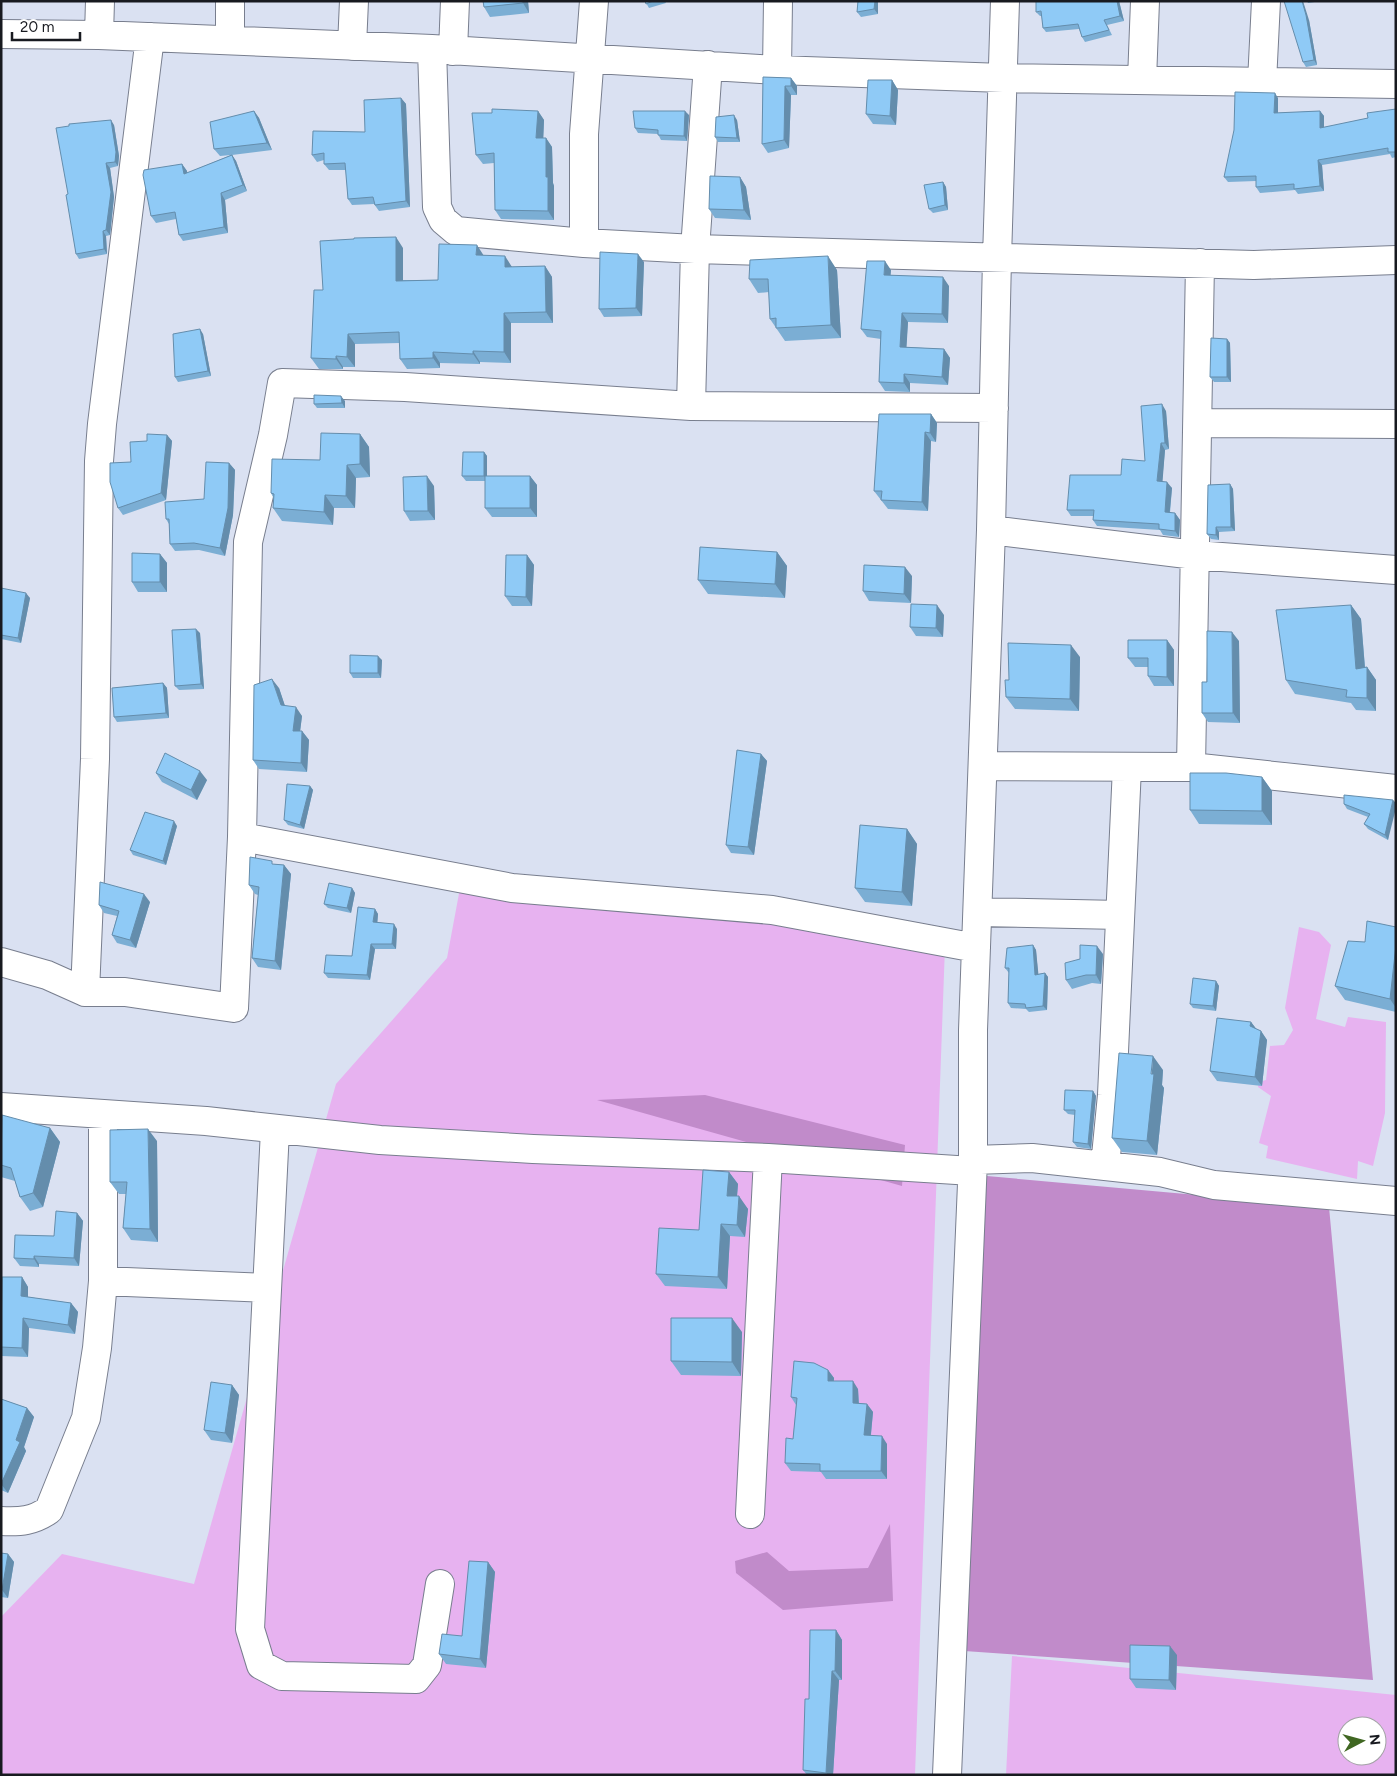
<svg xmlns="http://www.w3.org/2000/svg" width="1397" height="1776" font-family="Figtree,sans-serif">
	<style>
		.green { fill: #e7b2f0; fill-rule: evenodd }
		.forest { fill: #c18bca }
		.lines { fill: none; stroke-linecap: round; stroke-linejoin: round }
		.minor-casing { stroke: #787e8e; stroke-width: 30 }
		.minor { stroke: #fff; stroke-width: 28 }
		.wall { fill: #7baed4 }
		.shaded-wall { fill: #648dac }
		.building { fill: #8fcaf6; stroke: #648dac }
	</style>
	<rect width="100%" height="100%" fill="#dae1f2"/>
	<!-- green -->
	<path class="green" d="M463,872L945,946L915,1775H1V1617L62,1554L194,1584L336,1084L447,958Z
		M1299,927L1319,932L1331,945L1316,1019L1345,1027L1348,1017L1386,1022L1385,1113L1373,1166L1358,1161L1357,1179L1266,1158L1268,1146L1259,1143L1271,1096L1258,1087L1259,1082L1266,1080L1270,1046L1284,1045L1293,1030L1285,1008Z
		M1012,1656L1396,1695V1775H1006ZM1347,1726H1377V1756H1347Z"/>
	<!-- forest -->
	<path class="forest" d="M705,1095L905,1145L902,1186L597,1100Z
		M987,1176L1329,1207L1373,1680L950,1650Z
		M890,1524L893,1601L783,1610L736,1573L735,1561L767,1552L789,1571L868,1568Z"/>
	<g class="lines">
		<!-- minor casing -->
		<g class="minor-casing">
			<path id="minor" d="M1,34L99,35L432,49L777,70L1003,78L1396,84
				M99,35L100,1
				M230,40V1
				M352,46L354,1
				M432,49L437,207L443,220L456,231L584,243L695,249L1254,265L1396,260
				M453,51L455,1
				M777,70L778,1
				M1142,80L1145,1
				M1262,82L1266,1
				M584,243V134L594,1
				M691,406L695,249L708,65
				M1198,423L1396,424
				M991,530L1195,555L1396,570
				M984,766L1191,767L1396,789
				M1191,767L1200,263
				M242,837L512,888L772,910L976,948
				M978,912L1120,915
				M1,962L47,975L85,992H125L234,1008L242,837L248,542L273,435L282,383L405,387L691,406L994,408
				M85,992L95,759L99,461L102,424L150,37
				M1,1107L206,1121L380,1140L533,1149L768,1158L972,1171
				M275,1130L250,1629L261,1665L282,1676L416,1679L427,1665L440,1584
				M973,1160L1032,1158L1160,1172L1214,1185L1396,1201
				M1105,1166L1112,1095L1127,767
				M103,1281L266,1288
				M750,1514L768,1158
				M1,1521C21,1522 33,1521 49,1510L86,1418L97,1348L103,1281V1114
				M947,1775L973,1160V1030L991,530L997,258L1005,1"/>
		</g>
		<!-- minor -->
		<use href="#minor" class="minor"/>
	</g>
	<!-- wall -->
	<path class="wall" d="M483,1H528L529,13L490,17L484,7Z
		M645,1H665L666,3L649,8Z
		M858,1H878V14L861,17L857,12Z
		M1119,1L1124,21L1107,25L1112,35L1085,42L1082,37L1079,29L1046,32L1043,28L1042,16H1040L1036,12Z
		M1307,1H1321L1308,3Z
		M1309,20L1317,65L1306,67L1303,62Z
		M763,77L791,78L797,86V95H791L789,148L768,153L762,144Z
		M892,80L898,90L896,125L873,124L866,114Z
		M401,98L406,104L410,207L379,211L374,204L352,205L348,199L346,170H329L324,164V160L317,162L312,155L365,132Z
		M1278,98V113L1320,111L1324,116V128L1368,118L1396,109V157L1392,158L1390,154L1322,165L1324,191L1298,194L1295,190L1260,193L1256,187V181L1228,182L1224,177Z
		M254,111L259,118L272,150L232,155L236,161L247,191L225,200L228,233L183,241L179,235L176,219L156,223L151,216L182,164L187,171V173L231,155L220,156L214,149Z
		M538,111L544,120L543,138H546L552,147L553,183L554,186V220L501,219L495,210L494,163L483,164L476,155L492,113Z
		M689,115L687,141L661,140L658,134L638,133L635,128Z
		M737,120L740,142H718L715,137Z
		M114,125L119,156L118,166L110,168L114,197L110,235L106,236L107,254L79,259L76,254L68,194Z
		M740,177L746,187L751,220L715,218L709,209Z
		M943,182L946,187L948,210L933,213L929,209Z
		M403,248V280H438L484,255L512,267L545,266L552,277L553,323H511V363L480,362V364L440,363V368L407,369L400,359V343L355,344V367H343V369H319L311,358L323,290Z
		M644,262L642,316L604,317L599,309Z
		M837,270L841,338L785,341L770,319L769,292L758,293L749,279Z
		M891,270L890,275L949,286L948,323L908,322L906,347L944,349L950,358L948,385L910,383V392L885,391L879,382L881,339L867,337L861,329Z
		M203,334L211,376L178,382L175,377Z
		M1227,339L1230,343L1231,382H1214L1210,377Z
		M345,401V408H317L314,404Z
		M1166,411L1169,449L1165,450L1162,482L1172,488L1170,513H1175L1180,520L1179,537L1163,535L1160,530L1097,526L1093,520V516H1071L1067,510L1145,461Z
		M931,414L937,423L936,442L931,441L928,511L888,509L874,491Z
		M360,434L369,447L370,477L356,478L355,508H334L333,525L282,521L273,508V497L271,493Z
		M167,435L172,441L166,500L123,515L118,508L131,462L147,441Z
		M484,452L487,456V476H530L537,485V517H492L485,508V481H466L462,476Z
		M229,463L235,470L233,515L225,556L199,550L175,551L170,544L169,524L166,519L204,499Z
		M1230,484L1233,489L1235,531L1219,532V540L1211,539L1207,534Z
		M434,486L435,520L410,521L404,511Z
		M777,552L787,566L785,598L708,594L698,580Z
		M160,554L167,563V592H138L132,582Z
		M527,555L534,565L532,606H512L505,596Z
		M912,576L911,603L869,601L863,591Z
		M1,588L30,598L21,643L1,639Z
		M1351,605L1361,619L1365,667H1367L1376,680V711L1356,710L1351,703L1295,694L1286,680Z
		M944,615L943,637L916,636L910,627Z
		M200,633L204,689L179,690L175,686Z
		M1167,640L1174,650V686H1154L1148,676V667H1135L1128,658Z
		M1239,641L1240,723L1208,722L1202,713L1207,682Z
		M1080,657L1079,711L1015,709L1006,697Z
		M382,660L381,678H353L350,673Z
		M163,683L167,688L169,718L117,722L114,717Z
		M279,688L285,706L302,716L300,731H302L309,740L307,772L259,769L253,760Z
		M761,754L767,761L754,855L731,853L726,845Z
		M156,773L207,780L197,800L162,782Z
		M1262,777L1272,791V825L1199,824L1190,810Z
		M310,786L313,790L304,829L288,825L284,820Z
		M1393,800L1388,840L1368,829L1364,824L1368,817L1347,809L1344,804Z
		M177,826L166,865L133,855L130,850Z
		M907,829L917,844L912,906L865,902L855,888Z
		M275,864L284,865L291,874L281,970L258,967L252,958L258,895L255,894L249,885Z
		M352,888L355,893L351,913L328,908L324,904Z
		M150,902L136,948L117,943L112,935L117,916L104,913L99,905Z
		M375,909L378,914L377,923L397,929L396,949H375L370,980L328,978L324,973L352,956Z
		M1396,927V1012L1345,1000L1335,986L1365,942Z
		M1033,945L1036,950L1038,974L1045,973L1048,977L1047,1010L1029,1012L1026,1009L1011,1008L1008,1003L1009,973L1005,968Z
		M1103,954L1101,984L1092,983L1072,989L1066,980Z
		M1216,981L1219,986L1216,1011L1193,1008L1190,1004Z
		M1251,1022L1256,1029L1261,1031L1267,1040L1262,1086L1217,1081L1210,1071Z
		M1163,1070L1162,1085L1164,1088L1157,1155L1122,1152L1112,1138Z
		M1093,1091L1096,1096L1091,1149L1077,1147L1073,1142L1075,1115L1068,1114L1064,1110Z
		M1,1117L50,1128L60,1142L43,1207L30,1211L20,1197L15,1181L1,1177Z
		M157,1141L158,1242L131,1240L123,1228L126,1194H119L110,1182Z
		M729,1172L738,1184L737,1196L748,1209L745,1237L730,1236L727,1289L665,1286L656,1274L699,1230Z
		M77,1213L83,1221L79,1266L39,1264V1267L20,1266L14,1258L54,1236Z
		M22,1277L28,1287V1297L71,1303L78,1312L75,1334L29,1328L28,1357L1,1356V1288Z
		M742,1332L741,1376L681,1375L671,1361Z
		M828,1370L834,1378V1381L858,1389L859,1403L867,1404L873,1412L871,1435L887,1444V1479H826L821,1472L791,1471L785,1463L793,1439L796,1405L791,1397Z
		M232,1385L239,1395L232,1443L211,1440L204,1430Z
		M1,1399L27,1408L34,1417L24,1447L26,1451L8,1493L1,1490Z
		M1,1553L8,1554L14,1562L8,1598L1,1597Z
		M488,1562L495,1572L486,1668L446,1664L439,1654L462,1636Z
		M836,1630L842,1640V1680H839L833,1775H807L803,1770L809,1699Z
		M1177,1655L1176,1690L1136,1688L1130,1679Z"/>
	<!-- shaded-wall -->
	<path class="shaded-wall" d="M523,1H528L529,13L523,3Z
		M875,1H878V14L874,9Z
		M1117,1H1119L1124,21L1120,16Z
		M1302,1H1303L1309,20L1317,65L1314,60Z
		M791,78L797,86V95L791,86Z
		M892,80L898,90L896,125L890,116Z
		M785,86L791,95L789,148L784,140Z
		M1275,93L1278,98V119L1274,113Z
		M401,98L406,104L410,207L406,201Z
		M254,111L259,118L272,150L267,143Z
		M538,111L544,120L543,147L536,138Z
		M685,111L689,115L687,141L684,136Z
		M1320,111L1324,116V134L1320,128Z
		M734,115L737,120L740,142L737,138Z
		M111,120L114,125L119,156L118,166L115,162Z
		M546,138L552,147L553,183L554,186V220L548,211L546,177Z
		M232,155L236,161L247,191L243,185Z
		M1318,160L1322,165L1324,191L1320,186Z
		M106,163L110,168L114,197L110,235L106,230Z
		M182,164L187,171L188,180L184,174Z
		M740,177L746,187L751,220L744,210Z
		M943,182L946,187L948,210L945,205Z
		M221,193L225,200L228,233L224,227Z
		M103,231L106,236L107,254L104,249Z
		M396,237L403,248V291L396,281Z
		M477,245L484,256L476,255Z
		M638,254L644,262L642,316L636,308Z
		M505,256L512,267H505Z
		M828,256L837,270L841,338L831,325Z
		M885,261L891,270L890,284L884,275Z
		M545,266L552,277L553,323L546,312Z
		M943,277L949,286L948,323L942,314Z
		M504,313L511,323V363L504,352Z
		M902,313L908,322L906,356L900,347Z
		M200,329L203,334L211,376L208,371Z
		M348,334L355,344V367L347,357Z
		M1227,339L1230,343L1231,382L1227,377Z
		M944,349L950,358L948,385L942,377Z
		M473,351L480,362V364L473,354Z
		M433,352L440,363V368L433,358Z
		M336,356L343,367V369L336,359Z
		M904,374L910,383V392L904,383Z
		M341,396L345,401V408L342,403Z
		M1162,404L1166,411L1169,449L1165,443Z
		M931,414L937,423L936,442L930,433Z
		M925,432L931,441L928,511L922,502Z
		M360,434L369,447L370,477L360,464Z
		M167,435L172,441L166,500L161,493Z
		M1161,443L1165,450L1162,488L1157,481Z
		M484,452L487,456V481L484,476Z
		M229,463L235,470L233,515L225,556L220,548Z
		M347,465L356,478L355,508L346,496Z
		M427,476L434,486L435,520L428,511Z
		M530,476L537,485V517L530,508Z
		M1167,482L1172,488L1169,519L1165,512Z
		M1230,484L1233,489L1235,531L1231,527Z
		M325,495L334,508L333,525L324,512Z
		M1175,513L1180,520L1179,537L1175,531Z
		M1216,527L1219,532V540L1216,535Z
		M777,552L787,566L785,598L775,584Z
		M160,554L167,563V592L160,582Z
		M527,555L534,565L532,606L526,597Z
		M905,567L912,576L911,603L904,594Z
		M26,593L30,598L21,643L18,638Z
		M937,605L944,615L943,637L936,628Z
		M1351,605L1361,619L1366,682L1356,669Z
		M196,629L200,633L204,689L201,684Z
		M1232,632L1239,641L1240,723L1233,713Z
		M1167,640L1174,650V686L1167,677Z
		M1071,645L1080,657L1079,711L1070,699Z
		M378,656L382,660L381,678L378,673Z
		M1367,667L1376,680V711L1367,698Z
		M272,679L279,688L288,715L281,705Z
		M163,683L167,688L169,718L166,713Z
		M296,707L302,716L299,740L293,731Z
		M302,731L309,740L307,772L301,763Z
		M761,754L767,761L754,855L748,847Z
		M200,771L207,780L197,800L191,790Z
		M1262,777L1272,791V825L1262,811Z
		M310,786L313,790L304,829L300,825Z
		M1393,800L1396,803V808L1388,840L1385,835Z
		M174,821L177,826L166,865L163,861Z
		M907,829L917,844L912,906L902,892Z
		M284,865L291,874L281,970L275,961Z
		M352,888L355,893L351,913L347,908Z
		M144,894L150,902L136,948L130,940Z
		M375,909L378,914L377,927L373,922Z
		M394,924L397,929L396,949L392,944Z
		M371,944L375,949L370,980L367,975Z
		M1033,945L1036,950L1039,980L1035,975Z
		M1396,945V1008L1390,999Z
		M1097,946L1103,954L1101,984L1096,975Z
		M1045,973L1048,977L1047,1010L1043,1006Z
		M1216,981L1219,986L1216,1011L1213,1006Z
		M1251,1022L1258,1031L1250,1026Z
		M1261,1031L1267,1040L1262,1086L1255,1077Z
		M1153,1056L1163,1070L1162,1085L1164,1088L1157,1155L1147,1141Z
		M1093,1091L1096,1096L1091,1149L1088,1144Z
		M50,1128L60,1142L43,1207L33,1193Z
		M148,1129L157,1141L158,1242L150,1229Z
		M729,1172L738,1184L736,1208L727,1196Z
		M739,1196L748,1209L745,1237L737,1225Z
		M77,1213L83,1221L79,1266L74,1258Z
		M721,1224L730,1236L727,1289L718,1277Z
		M34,1256L39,1264V1267L34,1259Z
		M22,1277L28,1287V1305L21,1296Z
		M71,1303L78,1312L75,1334L68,1325Z
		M23,1318L29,1328L28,1357L22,1348Z
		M732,1318L742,1332L741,1376L732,1362Z
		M828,1370L834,1378L833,1389L828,1381Z
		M853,1381L858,1389L859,1411L853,1403Z
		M232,1385L239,1395L232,1443L225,1433Z
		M867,1404L873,1412L870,1443L864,1435Z
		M27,1408L34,1417L24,1447L26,1451L8,1493L1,1484Z
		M882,1436L887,1444V1479L881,1471Z
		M8,1554L14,1562L8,1598L2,1590Z
		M488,1562L495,1572L486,1668L480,1659Z
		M836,1630L842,1640V1680L835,1671Z
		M1170,1646L1177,1655L1176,1690L1169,1680Z
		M832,1671L839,1680L833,1775H828L826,1773Z"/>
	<!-- building -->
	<path class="building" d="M483,1H523V3L484,7Z
		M645,1H653L646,4Z
		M858,1H875L874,9L857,12Z
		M1036,1H1117L1120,16L1104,20L1109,30L1082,37L1078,24L1043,28L1041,11L1036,12Z
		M1284,1H1302L1306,15L1314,60L1303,62Z
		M763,77L791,78V86H785L784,140L762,144Z
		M868,80H892L890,116L866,114Z
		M1235,92L1275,93L1274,113L1320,111V128L1368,118L1367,113L1396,109V152H1388V148L1318,160L1320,186L1294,189V184L1256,187V176L1224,177L1234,130Z
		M401,98L406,201L375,205L373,197L348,199L345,163L324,164V153L312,155L313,131L365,132L364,100Z
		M492,109L538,111L536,138H546V177H548V211L495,210L494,153L476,155L472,113H492Z
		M254,111L267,143L214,149L210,122Z
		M633,111H685L684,136L658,135V130L635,128Z
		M734,115L737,138L715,137L716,117Z
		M111,120L116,152L115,162L106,163L111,192L106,230L103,231L104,249L76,254L66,195L68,194L56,128L69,126V124Z
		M232,155L243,185L221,193L224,227L179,235L175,212L151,216L143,175L144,170L182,164L184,174Z
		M710,176L740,177L744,210L709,209Z
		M943,182L945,205L929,209L924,185Z
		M396,237V281L438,280L439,244L477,245L476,255L505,256V267L545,266L546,312L504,313V352L473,351V354L433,352V358L400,359L399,332L348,334L347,357L336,356V359L311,358L314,290H323L320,241L354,239V238Z
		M600,252L638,254L636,308L599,309Z
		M828,256L831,325L776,328V318L770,319L768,279H749L750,260Z
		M867,261H885L884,275L943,277L942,314L902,313L900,347L944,349L942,377L904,374V383L879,382L881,331L861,329Z
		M200,329L208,371L175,377L173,334Z
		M1211,338L1227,339V377H1210Z
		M314,395L341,396L342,403L314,404Z
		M1162,404L1165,443H1161L1157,481L1167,482L1165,512L1175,513V531L1159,529V524L1093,520L1094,510H1067L1070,475H1121L1122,459L1145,461L1141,406Z
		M879,414H931L930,433L925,432L922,502L881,500L882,491H874Z
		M321,433L360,434V464L347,465L346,496L325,495L324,512L273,508L274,494L271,493L272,459L320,460Z
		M147,434L167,435L161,493L118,508L110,482V463L131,462L130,442L147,441Z
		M463,452H484V476H462Z
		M206,462L229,463L228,508L220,548L194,543L170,544L169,519H166L165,502L204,499Z
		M427,476L428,511H404L403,477Z
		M485,476H530V508H485Z
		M1230,484L1231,527H1216V535L1207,534L1208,485Z
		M700,547L777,552L775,584L698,580Z
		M132,553L160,554V582H132Z
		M506,555H527L526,597L505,596Z
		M864,565L905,567L904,594L863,591Z
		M1,588L26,593L18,638L1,635Z
		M911,604L937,605L936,628L910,627Z
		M1351,605L1356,669L1367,667V698L1346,697L1347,690L1286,680L1276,610Z
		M196,629L201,684L175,686L172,630Z
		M1207,631L1232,632L1233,713H1202V682H1207Z
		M1128,640H1167V677L1148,676V658H1128Z
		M1008,643L1071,645L1070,699L1006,697L1005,680H1009Z
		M350,655L378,656V673H350Z
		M272,679L281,705L296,707L293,731H302L301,763L253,760L254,685Z
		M163,683L166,713L114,717L112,688Z
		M737,750L761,754L748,847L726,845Z
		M165,753L200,771L191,790L156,773Z
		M1190,773H1226L1262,777V811L1190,810Z
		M287,784L310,786L300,825L284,820Z
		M1344,795L1393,800L1385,835L1364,824L1370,814L1344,804Z
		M145,812L174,821L163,861L130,850Z
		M860,825L907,829L902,892L855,888Z
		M250,857L272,861V864L284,865L275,961L252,958L259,887L249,885Z
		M100,882L144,894L130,940L112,935L119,911L99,905Z
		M329,883L352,888L347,908L324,904Z
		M358,907L375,909L373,922L394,924L392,944H371L367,975L324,973L326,955L352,956Z
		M1367,921L1396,927V945L1390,999L1335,986L1348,941L1365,942Z
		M1033,945L1035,975L1045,973L1043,1006L1026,1008L1025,1004L1008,1003L1009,968H1005L1007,948Z
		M1080,945L1097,946L1096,975H1086L1066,980L1065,963L1080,959Z
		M1193,978L1216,981L1213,1006L1190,1004Z
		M1217,1018L1251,1022L1250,1026L1261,1031L1255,1077L1210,1071Z
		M1119,1053L1153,1056L1151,1074H1154L1147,1141L1112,1138Z
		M1065,1090L1093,1091L1088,1144L1073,1142L1075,1110H1064Z
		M2,1115L50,1128L33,1193L20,1197L11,1168L1,1165Z
		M148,1129L150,1229L123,1228L127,1182H110V1130Z
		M703,1170L729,1172L727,1196H739L737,1225L721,1224L718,1277L656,1274L659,1228L699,1230Z
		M56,1211L77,1213L74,1258L34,1256V1259L14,1258L15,1235L54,1236Z
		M2,1277H22L21,1296L71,1303L68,1325L23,1318L22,1348L1,1347Z
		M671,1318H732V1362L671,1361Z
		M794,1361L814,1363L828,1370V1381H853V1403L867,1404L864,1435L882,1436L881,1471H820V1464L785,1463L786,1438L793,1439L797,1398L791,1397Z
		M211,1382L232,1385L225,1433L204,1430Z
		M1,1399L27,1408L16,1440L20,1442L1,1484Z
		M1,1553L8,1554L2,1590H1Z
		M469,1561L488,1562L480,1659L439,1654L442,1634L462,1636Z
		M810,1630H836L835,1671H832L826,1773L803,1770L805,1699H809Z
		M1130,1645L1170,1646L1169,1680L1130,1679Z"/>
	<!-- border -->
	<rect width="1397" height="1776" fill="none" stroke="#181a20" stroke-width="5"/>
	<!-- north arrow -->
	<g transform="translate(1362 1741) rotate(84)"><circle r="24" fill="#ffffff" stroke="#a3a3a6"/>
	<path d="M0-4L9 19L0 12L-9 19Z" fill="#406722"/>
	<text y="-8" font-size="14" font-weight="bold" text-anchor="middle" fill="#181a20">N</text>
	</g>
	<!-- scale -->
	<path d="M12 32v8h68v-8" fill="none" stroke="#181a20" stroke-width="2.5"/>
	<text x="20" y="32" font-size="15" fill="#181a20" stroke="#ffffff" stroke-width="4" paint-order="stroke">20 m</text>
</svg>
